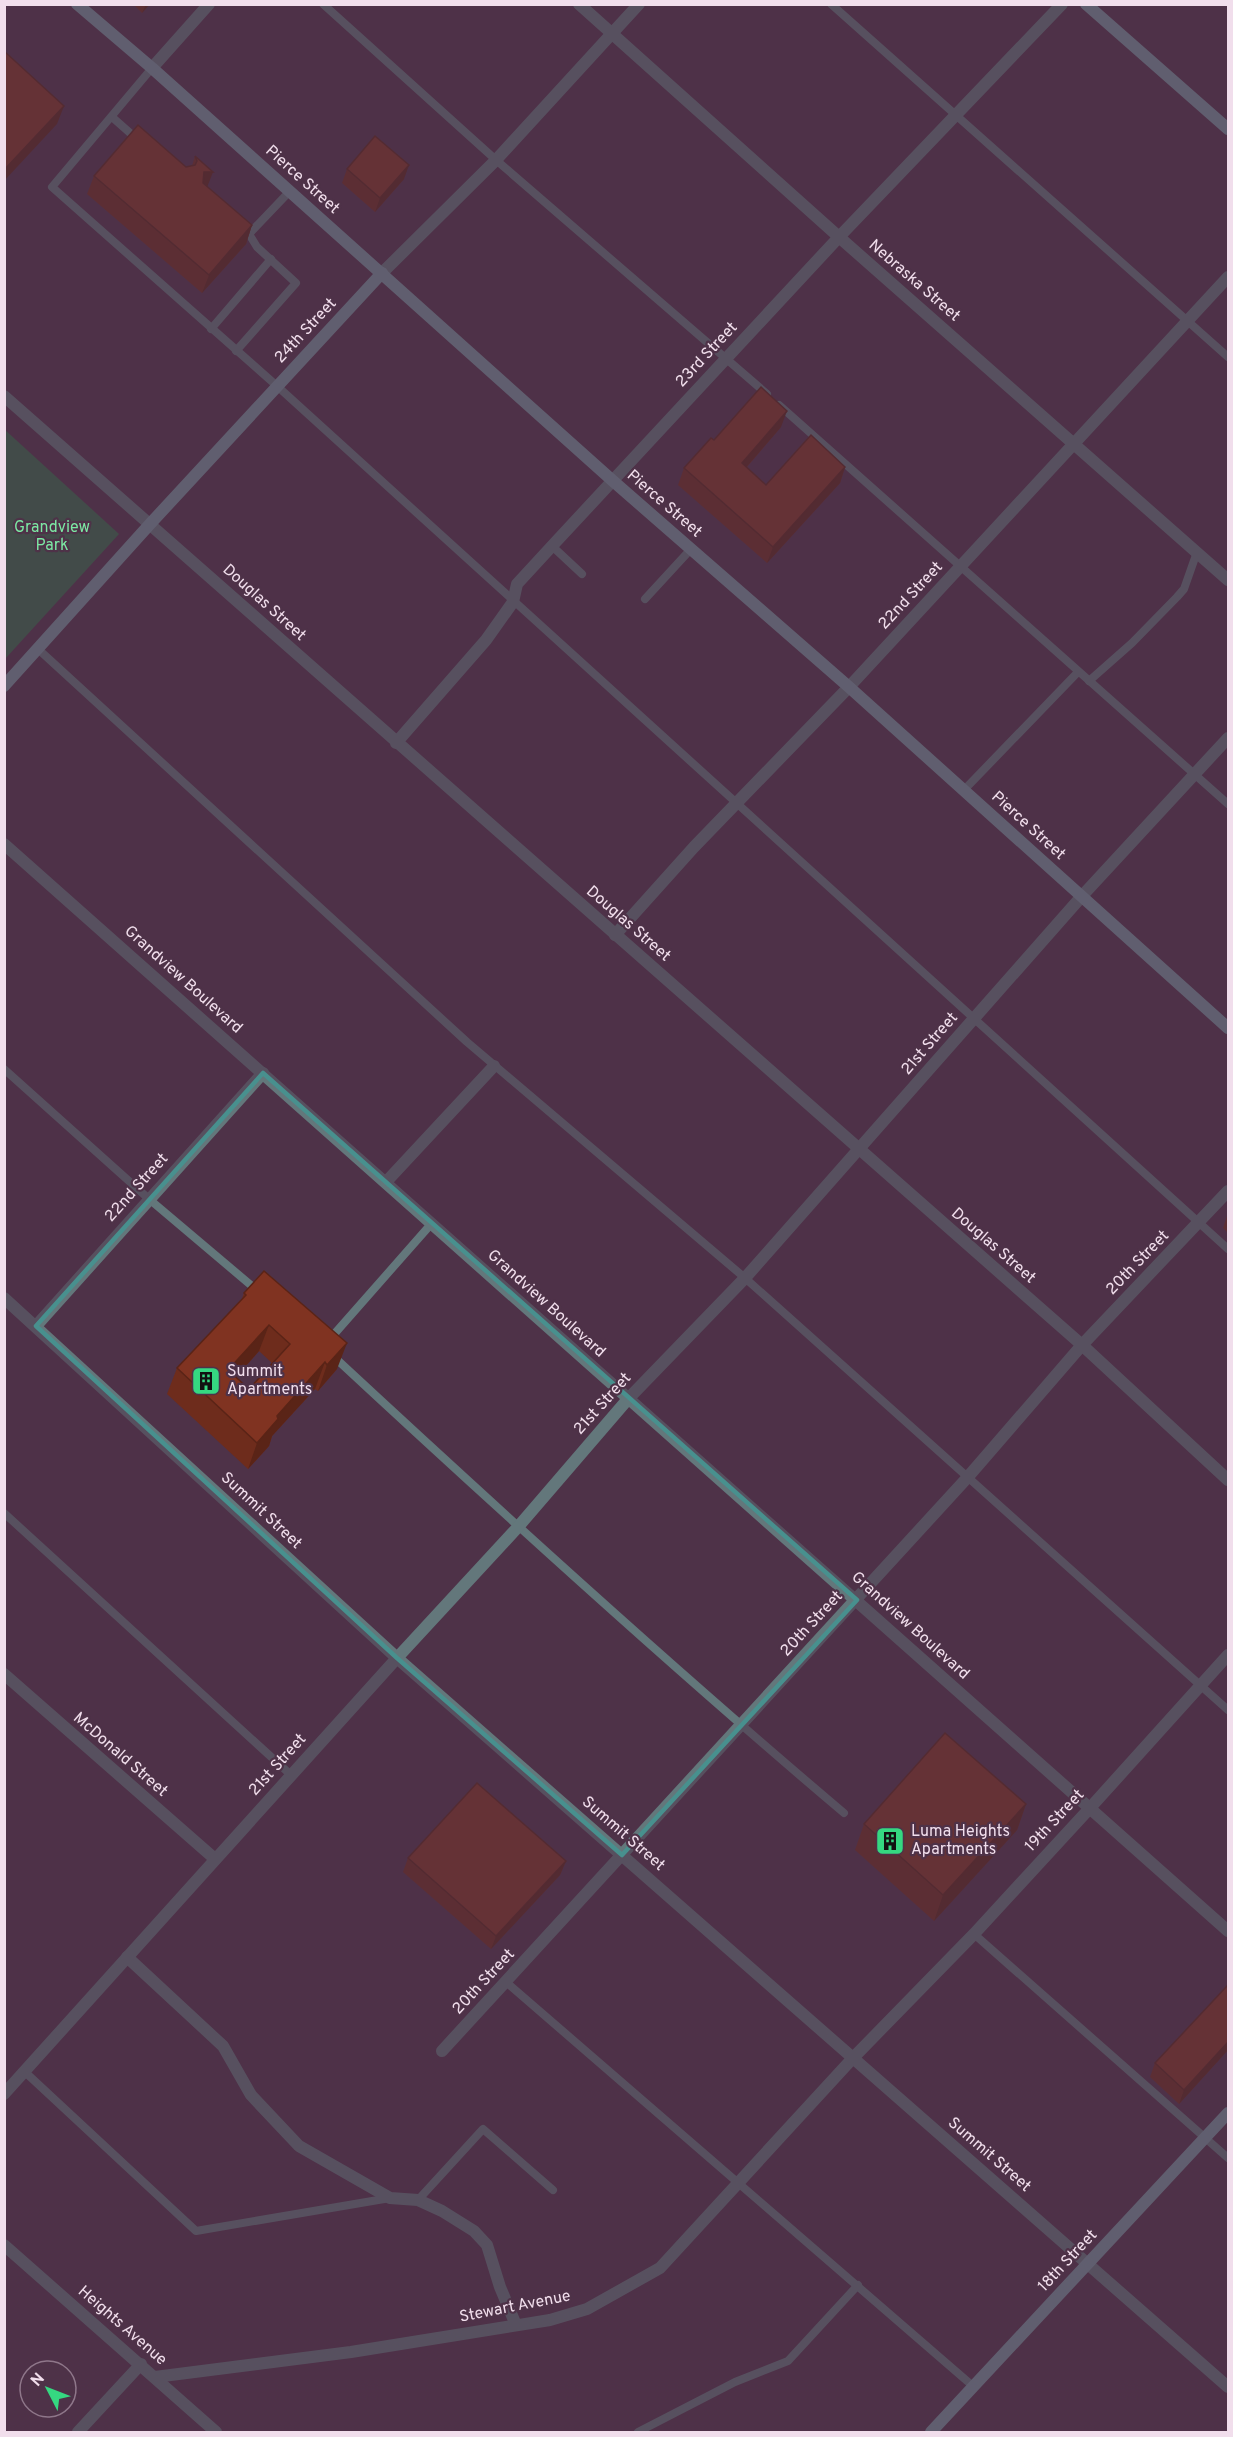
<svg xmlns="http://www.w3.org/2000/svg" width="1233" height="2437" font-family="Overpass,sans-serif">
<style>
.green{fill:#346c49}
.lines{fill:none;stroke-linecap:round;stroke-linejoin:round}
.lane{stroke:#63777b;stroke-width:8}
.street{stroke:#63777b;stroke-width:12}
.secondary{stroke:#77969e;stroke-width:12}
.wall{fill:#6e2c1c;fill-rule:evenodd}
.shaded-wall{fill:#5a2417}
.building{fill:#803321;stroke:#5a2417;stroke-width:1.5;fill-rule:evenodd}
.marked{fill:none;stroke:#48908e;stroke-width:4.5;stroke-linejoin:round}
.labels{text-anchor:middle;dominant-baseline:central;stroke-width:4.5;stroke-linejoin:round;paint-order:stroke}
.street-label{font-size:16px;fill:#f1deec;stroke:#4e3248}
.park-label{font-size:16px;fill:#7ce9a4;stroke:#4e3248}
.poi-label{font-size:16px;fill:#f1deec;stroke:#4e3248;text-anchor:start}
</style>
<rect width="100%" height="100%" fill="#4e3248"/>
<path class="green" d="M4,429L119,534L5,659H4Z"/>
<g class="lines">
<g class="lane">
<path d="M323,4L496,160L767,394"/>
<path d="M831,4L1228,357"/>
<path d="M152,68L52,187L277,386L1228,1249"/>
<path d="M112,117L138,140"/>
<path d="M211,329L271,259"/>
<path d="M236,351L296,283L257,247L249,234L290,191"/>
<path d="M779,405L1228,804"/>
<path d="M552,546L582,574"/>
<path d="M645,599L691,549"/>
<path d="M38,649L467,1042L745,1278L1228,1710"/>
<path d="M1089,681L1132,643L1177,597L1184,589L1197,552"/>
<path d="M964,790L1078,672"/>
<path d="M4,1069L149,1199L259,1292"/>
<path d="M329,1340L432,1223"/>
<path d="M332,1355C500,1511 669,1665 844,1813"/>
<path d="M4,1513L291,1775"/>
<path d="M974,1934L1228,2158"/>
<path d="M506,1982L974,2387"/>
<path d="M25,2072L196,2231L390,2198"/>
<path d="M418,2200L483,2129L553,2190"/>
<path d="M638,2432L735,2382L788,2361L858,2285"/>
</g>
<g class="street">
<path d="M579,4L839,237L1228,580"/>
<path d="M152,68L209,4"/>
<path d="M382,273L496,160L639,4"/>
<path d="M4,396L1082,1345L1228,1480"/>
<path d="M396,743L486,640L513,602L517,584L552,546L839,237L1062,4"/>
<path d="M4,844L1228,1931"/>
<path d="M615,935L694,847L849,687L1228,277"/>
<path d="M386,1182L494,1066"/>
<path d="M4,1298L397,1658L1228,2387"/>
<path d="M36,1326L263,1073"/>
<path d="M4,1674L215,1859"/>
<path d="M127,1957L223,2046L251,2095L299,2146L390,2198L418,2200L442,2211L474,2231L487,2245L500,2287L516,2325"/>
<path d="M442,2051L967,1478L1082,1345L1228,1191"/>
<path d="M4,2094L397,1658L518,1527L628,1399L745,1278L1082,896L1228,738"/>
<path d="M4,2245L216,2432"/>
<path d="M155,2377L351,2352L550,2320L587,2309L660,2268L852,2059L974,1934L1090,1808L1228,1655"/>
<path d="M78,2432L141,2364"/>
</g>
<g class="secondary">
<path d="M77,4L152,68L613,481L849,687L1228,1028"/>
<path d="M1086,4L1228,129"/>
<path d="M4,686L150,524L382,273"/>
<path d="M931,2432L1228,2113"/>
</g>
</g>
<g class="wall">
<path d="M133,4H150L142,13Z"/>
<path d="M195,156L207,187L252,225L246,244L202,293L87,194L94,176L192,166Z"/>
<path d="M347,169L404,179L375,212L342,183Z"/>
<path d="M781,427L747,467L766,485L845,467L840,483L767,563L678,485L684,468L714,440Z"/>
<path d="M1228,1213V1233L1223,1228Z"/>
<path d="M244,1293L337,1369L318,1391L315,1389L272,1436L269,1446L248,1469L167,1394L177,1368L242,1299ZM259,1351L272,1363L249,1389L236,1377Z"/>
<path d="M1026,1804L1017,1830L934,1921L855,1850L864,1824Z"/>
<path d="M408,1858L566,1861L560,1875L491,1949L403,1872Z"/>
<path d="M1228,1985V2050L1179,2104L1150,2077L1155,2063Z"/>
</g>
<g class="shaded-wall">
<path d="M146,4H150L142,13Z"/>
<path d="M64,106L57,124L4,181V170Z"/>
<path d="M409,165L404,179L375,212L380,198Z"/>
<path d="M204,172H213L206,190L198,191Z"/>
<path d="M252,225L246,244L202,293L209,275Z"/>
<path d="M787,411L781,427L736,479L742,463Z"/>
<path d="M845,467L840,483L767,563L773,547Z"/>
<path d="M269,1325L259,1351L219,1396L228,1370Z"/>
<path d="M347,1343L337,1369L318,1391L327,1365Z"/>
<path d="M325,1362L315,1389L272,1436L269,1446L248,1469L257,1443L277,1416Z"/>
<path d="M1026,1804L1017,1830L934,1921L943,1895Z"/>
<path d="M566,1861L560,1875L491,1949L496,1936Z"/>
<path d="M1228,2042V2050L1179,2104L1184,2090Z"/>
</g>
<g class="building">
<path d="M4,51L64,106L4,170Z"/>
<path d="M138,125L186,167L195,165L197,161L195,156L213,172H204L203,183L252,225L209,275L94,176Z"/>
<path d="M375,136L409,165L380,198L347,169Z"/>
<path d="M761,387L787,411L742,463L766,485L811,435L845,467L773,547L684,468L711,438L714,440Z"/>
<path d="M264,1271L347,1343L327,1365L325,1362L277,1416L278,1419L257,1443L177,1368L246,1295L244,1293ZM269,1325L290,1344L249,1389L228,1370Z"/>
<path d="M945,1733L1026,1804L943,1895L864,1824Z"/>
<path d="M477,1783L566,1861L496,1936L408,1858Z"/>
<path d="M1228,1985V2042L1184,2090L1155,2063Z"/>
</g>
<path d="M0 0H1233V2437H0ZM263,1073L857,1600L622,1855L397,1658L36,1326Z" fill="#4e3248" fill-opacity=".55" fill-rule="evenodd"/>
<path class="marked" d="M263,1073L857,1600L622,1855L397,1658L36,1326Z"/>
<defs>
<g id="building-square" transform="scale(1.5)"><rect x="-9" y="-9" width="18" height="18" rx="4" fill="#35d881" stroke="#4e3248"/><path d="M-4-6H4V6H1V3H-1V6H-4ZM-2.5-4.3h1.7v1.8h-1.7ZM.8-4.3h1.7v1.8H.8ZM-2.5-1h1.7V.8h-1.7ZM.8-1h1.7V.8H.8Z" fill="#111"/></g>
</defs>
<g fill-rule="evenodd">
<use href="#building-square" x="206" y="1381"/>
<use href="#building-square" x="890" y="1841"/>
</g>
<g class="labels">
<g class="street-label">
<text transform="translate(302 180) rotate(42)">Pierce Street</text>
<text transform="translate(914 281) rotate(41)">Nebraska Street</text>
<text transform="translate(306 331) rotate(-47)">24th Street</text>
<text transform="translate(707 355) rotate(-47)">23rd Street</text>
<text transform="translate(664 504) rotate(41)">Pierce Street</text>
<text transform="translate(911 596) rotate(-47)">22nd Street</text>
<text transform="translate(264 603) rotate(42)">Douglas Street</text>
<text transform="translate(1028 826) rotate(42)">Pierce Street</text>
<text transform="translate(628 924) rotate(41)">Douglas Street</text>
<text transform="translate(183 980) rotate(42)">Grandview Boulevard</text>
<text transform="translate(930 1044) rotate(-49)">21st Street</text>
<text transform="translate(137 1188) rotate(-48)">22nd Street</text>
<text transform="translate(993 1246) rotate(41)">Douglas Street</text>
<text transform="translate(1138 1263) rotate(-46)">20th Street</text>
<text transform="translate(546 1304) rotate(42)">Grandview Boulevard</text>
<text transform="translate(603 1404) rotate(-48)">21st Street</text>
<text transform="translate(261 1511) rotate(43)">Summit Street</text>
<text transform="translate(812 1624) rotate(-47)">20th Street</text>
<text transform="translate(910 1626) rotate(42)">Grandview Boulevard</text>
<text transform="translate(120 1755) rotate(41)">McDonald Street</text>
<text transform="translate(278 1765) rotate(-48)">21st Street</text>
<text transform="translate(1055 1821) rotate(-47)">19th Street</text>
<text transform="translate(623 1834) rotate(41)">Summit Street</text>
<text transform="translate(484 1982) rotate(-47)">20th Street</text>
<text transform="translate(989 2155) rotate(41)">Summit Street</text>
<text transform="translate(1068 2261) rotate(-47)">18th Street</text>
<text transform="translate(515 2307) rotate(-11)">Stewart Avenue</text>
<text transform="translate(122 2326) rotate(41)">Heights Avenue</text>
</g>
<g class="park-label">
<text x="52" y="528">Grandview<tspan x="52" dy="18">Park</tspan></text>
</g>
<g class="poi-label">
<text x="227" y="1372">Summit<tspan x="227" dy="18">Apartments</tspan></text>
<text x="911" y="1832">Luma Heights<tspan x="911" dy="18">Apartments</tspan></text>
</g>
</g>
<rect width="1233" height="2437" fill="none" stroke="#f1deec" stroke-width="12"/>
<g transform="translate(48 2389) rotate(312)"><circle r="28" fill="#4e3248" stroke="#8f778a" stroke-width="1.5"/>
<path d="M0-4.5L10 22L0 15L-10 22Z" fill="#35d881"/>
<text y="-9" font-size="16" font-weight="bold" text-anchor="middle" fill="#f1deec">N</text>
</g>
</svg>
